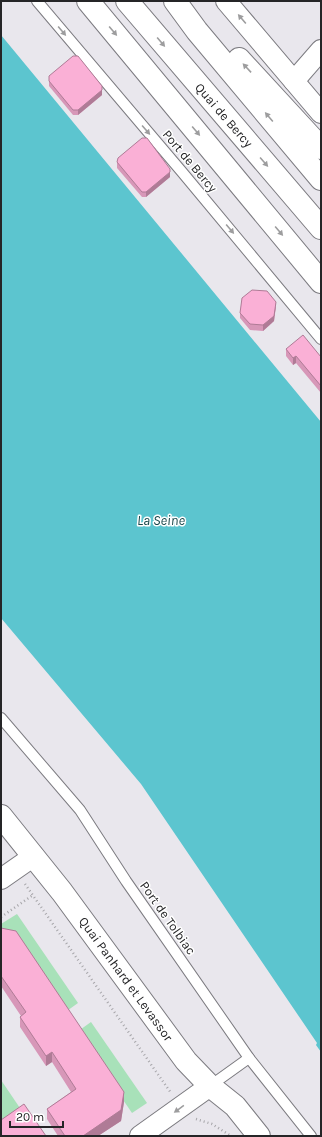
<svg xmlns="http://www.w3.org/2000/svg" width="322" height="1137" font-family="Karla,sans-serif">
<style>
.green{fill:#a8e1b9}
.water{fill:#5cc5cf}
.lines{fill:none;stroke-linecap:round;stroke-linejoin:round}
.lane-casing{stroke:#7c7b80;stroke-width:12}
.street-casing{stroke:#7c7b80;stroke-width:22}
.primary-casing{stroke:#7c7b80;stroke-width:24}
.path{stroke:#a7a6aa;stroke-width:2.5;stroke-dasharray:1 3;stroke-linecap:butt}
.lane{stroke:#fff;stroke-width:10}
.street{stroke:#fff;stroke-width:20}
.primary{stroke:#fff;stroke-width:22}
.wall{fill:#d797b8}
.shaded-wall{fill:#af7b96}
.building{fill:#fab0d6;stroke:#af7b96}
.oneway{fill:#9d9d9e}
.labels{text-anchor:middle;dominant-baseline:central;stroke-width:3;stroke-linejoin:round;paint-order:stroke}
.street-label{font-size:13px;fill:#252527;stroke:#fff}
.water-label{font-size:14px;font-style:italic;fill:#17474b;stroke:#fff}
</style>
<rect width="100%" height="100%" fill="#e9e7ed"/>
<g class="green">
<path d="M17,914L78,1003L64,1013L1,938V924Z"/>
<path d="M91,1022L147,1103L132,1113L77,1032Z"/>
<path d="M1,1080L24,1114L1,1130Z"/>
</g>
<path class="water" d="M1,35L321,422V1052L316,1045L317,1043L141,784L1,618Z"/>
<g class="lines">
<g class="lane-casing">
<g id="lane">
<path d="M37,1L182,172L321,339"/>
<path d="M1,718L80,810L126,881L249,1058L311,1136"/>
<path d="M210,1086L249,1058"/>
</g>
</g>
<g class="street-casing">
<g id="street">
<path d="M226,1L321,113"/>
<path d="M294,81L321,50"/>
<path d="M1,879L34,856"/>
<path d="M140,1136L210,1086"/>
</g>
</g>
<g class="primary-casing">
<g id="primary">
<path d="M88,1L321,282"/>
<path d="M127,1L321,228"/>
<path d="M175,1L197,31L321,179"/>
<path d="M239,59L321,148"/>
<path d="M1,816L62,892L186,1061L210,1086L235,1106L259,1136"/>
</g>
</g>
<g class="path">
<path d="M25,884L171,1093"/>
<path d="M1,917L33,895"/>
<path d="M196,1119L212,1124L231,1136"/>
</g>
<use href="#lane" class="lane"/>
<use href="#street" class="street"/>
<use href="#primary" class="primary"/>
</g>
<g class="wall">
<path d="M49,81L102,95L78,115H73L49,86Z"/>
<path d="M117,162L170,177L146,197H142L117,168Z"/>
<path d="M276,307L274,321L263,331L250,330L240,318V313Z"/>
<path d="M286,349L321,357V393L296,363L293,365L286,356Z"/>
<path d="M1,928L124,1102L121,1121L98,1136H58L47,1119V1109L71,1092L52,1062L46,1066L20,1027V1017L21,1016L1,986Z"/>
</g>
<g class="shaded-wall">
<path d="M102,86V95L78,115V110Z"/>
<path d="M170,172V177L146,197V192Z"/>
<path d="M276,302L274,321L263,331V325Z"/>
<path d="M296,356V363L293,365V358Z"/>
<path d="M52,1052V1062L46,1066V1056Z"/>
<path d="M124,1092V1102L121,1121L98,1136H83Z"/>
</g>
<g class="building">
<path d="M73,56H78L102,86V90L78,110H73L49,81V76Z"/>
<path d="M142,138H147L170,169V172L146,192H142L117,162L118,158Z"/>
<path d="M252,290L267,291L276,302L274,316L263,325L250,324L240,313L242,298Z"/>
<path d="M303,335L321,357V386L296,356L293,358L286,349Z"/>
<path d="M1,928L16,931L124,1092L121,1110L83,1136H65L47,1109L76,1089L52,1052L46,1056L20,1017L26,1012L1,976Z"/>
<path d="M24,1104L46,1136H1V1120Z"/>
</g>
<defs><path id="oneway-solid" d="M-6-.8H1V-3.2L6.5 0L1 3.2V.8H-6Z"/></defs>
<g class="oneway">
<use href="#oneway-solid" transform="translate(242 19) rotate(-130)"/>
<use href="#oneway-solid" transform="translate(62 31) rotate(50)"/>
<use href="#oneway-solid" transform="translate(113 31) rotate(50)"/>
<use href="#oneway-solid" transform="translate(161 42) rotate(50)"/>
<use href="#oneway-solid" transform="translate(247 68) rotate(-133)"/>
<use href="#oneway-solid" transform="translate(269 117) rotate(-130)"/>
<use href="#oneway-solid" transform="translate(146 130) rotate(49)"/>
<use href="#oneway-solid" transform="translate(196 131) rotate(50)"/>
<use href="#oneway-solid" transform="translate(264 162) rotate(49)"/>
<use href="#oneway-solid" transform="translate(230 229) rotate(50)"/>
<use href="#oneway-solid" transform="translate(279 231) rotate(50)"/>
<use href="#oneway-solid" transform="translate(179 1109) rotate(144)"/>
</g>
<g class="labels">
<g class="street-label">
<text transform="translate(224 115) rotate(49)">Quai de Bercy</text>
<text transform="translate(190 161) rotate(50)">Port de Bercy</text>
<text transform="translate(168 918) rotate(55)">Port de Tolbiac</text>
<text transform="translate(126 979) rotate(54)">Quai Panhard et Levassor</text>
</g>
<g class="water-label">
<text x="161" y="520">La Seine</text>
</g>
</g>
<rect width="322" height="1137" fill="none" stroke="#252527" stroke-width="4"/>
<path d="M10 1121v6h53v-6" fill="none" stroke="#252527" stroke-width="2"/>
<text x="16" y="1121" font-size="12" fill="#252527" stroke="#ffffff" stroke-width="3" paint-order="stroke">20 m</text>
</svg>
